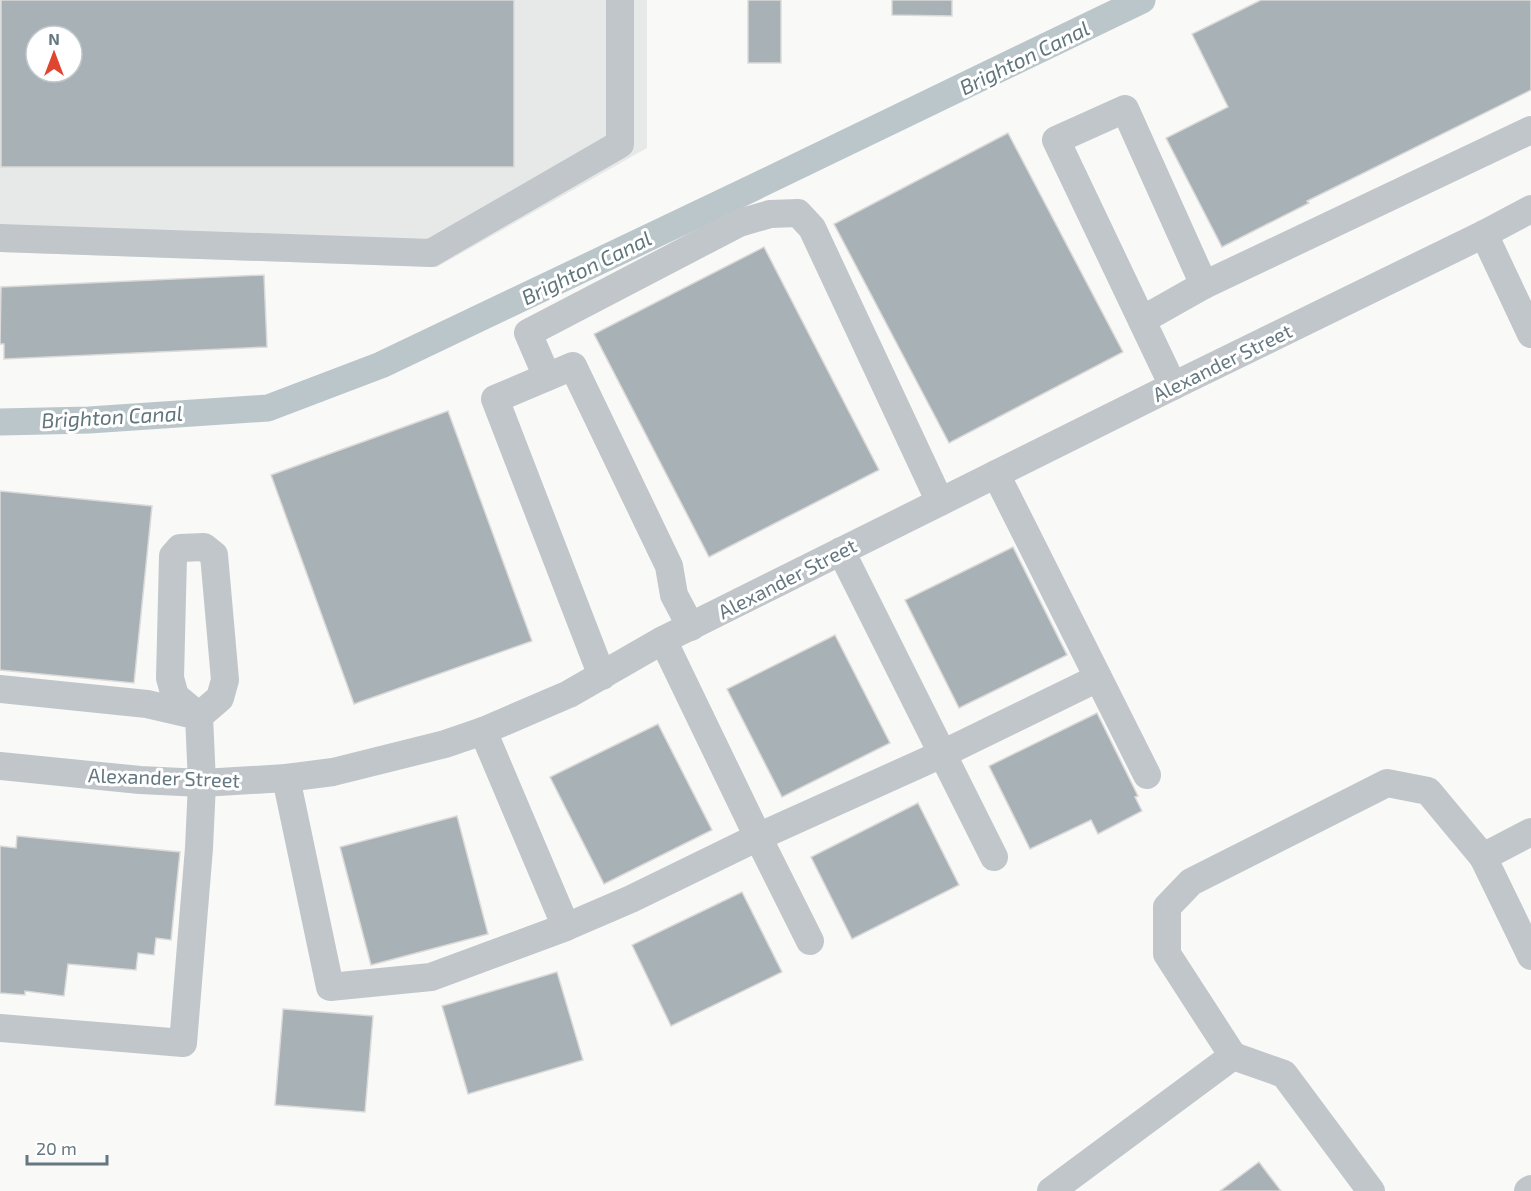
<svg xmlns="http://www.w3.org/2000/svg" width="1531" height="1191" font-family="'Exo 2',sans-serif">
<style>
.built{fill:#e7e9e8;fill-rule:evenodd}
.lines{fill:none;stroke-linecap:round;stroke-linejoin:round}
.canal{stroke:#bac6ca;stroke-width:27}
.building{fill:#a7b1b6;stroke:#dbdad9;stroke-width:1.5;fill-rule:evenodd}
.minor{stroke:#c0c6c9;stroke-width:28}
.labels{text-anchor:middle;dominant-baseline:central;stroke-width:6;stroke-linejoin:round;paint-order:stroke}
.street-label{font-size:20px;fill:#657881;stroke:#fff}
.water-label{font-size:21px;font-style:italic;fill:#60767b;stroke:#fff}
</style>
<rect width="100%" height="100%" fill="#f9f9f7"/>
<path class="built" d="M0,0H647V148L437,267L0,252ZM36,36H72V72H36Z"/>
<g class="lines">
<path class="canal" d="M0,422L89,420L268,408L381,365L740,194L1142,0"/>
</g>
<g class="building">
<path d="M1,0H514V167H1ZM36,36H72V72H36Z"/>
<rect x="748" y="0" width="33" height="63"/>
<path d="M892,0H952V16L892,15Z"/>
<path d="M1261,0H1531V90L1307,201L1309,203L1222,247L1166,138L1228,107L1192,34Z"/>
<path d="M1008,133L1123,352L949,443L834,224Z"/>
<path d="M764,247L879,470L709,557L594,334Z"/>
<path d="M264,275L267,347L4,359V344H0L1,287Z"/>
<path d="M448,411L532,641L354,704L271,475Z"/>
<path d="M0,491L152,506L134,683L0,670Z"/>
<path d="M1013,547L1067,655L959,708L905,600Z"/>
<path d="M835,635L890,743L782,797L727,689Z"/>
<path d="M1097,713L1138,796L1135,797L1142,811L1098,834L1091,820L1030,849L989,766Z"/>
<path d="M658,724L712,830L604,884L550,777Z"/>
<path d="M918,803L959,885L852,939L811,857Z"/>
<path d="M457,816L488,934L371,965L340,847Z"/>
<path d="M17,836L180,852L171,940L156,938L154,955L138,953L136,970L68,964L64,996L25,991V995L0,993V846L16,848Z"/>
<path d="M742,892L782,972L671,1026L632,945Z"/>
<path d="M557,972L583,1060L468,1094L442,1006Z"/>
<path d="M283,1009L373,1016L365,1112L275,1105Z"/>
<path d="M1259,1162L1281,1191H1220Z"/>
</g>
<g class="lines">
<g class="minor">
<path d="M1484,234L1531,334"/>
<path d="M0,238L431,253L620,144V0"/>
<path d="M1204,285L1531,130"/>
<path d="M1142,320L1204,285L1125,109L1056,140L1173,386"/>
<path d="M547,377L528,333L739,223L770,214L798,213L812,228L940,502"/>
<path d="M996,474L1147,775"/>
<path d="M841,551L994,857"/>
<path d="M663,640L758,837L810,941"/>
<path d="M602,676L495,399L573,366L669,566L674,595L691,627"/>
<path d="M0,689L147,704L199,716L220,698L225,680L214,555L204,547L180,548L173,556L170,678L175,696L199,716L202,783L199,848L183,1043L0,1028"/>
<path d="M0,766L140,780L202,783L286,778L333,772L445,744L483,731L569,694L663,640L1173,386L1484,234L1531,209"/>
<path d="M286,778L330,987L431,977L566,927L483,731"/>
<path d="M1483,857L1531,956"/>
<path d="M566,927L631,899L758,837L942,754L1098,678"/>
<path d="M1233,1056L1167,954V907L1191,882L1387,783L1428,791L1483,857L1531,832"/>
<path d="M1051,1191L1233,1056L1284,1074L1371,1191"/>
<path d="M1528,1191L1531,1189"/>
</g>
</g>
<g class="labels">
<g class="street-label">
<text transform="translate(1222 362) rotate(-26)">Alexander Street</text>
<text transform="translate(787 578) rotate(-27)">Alexander Street</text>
<text transform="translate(164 777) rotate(2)">Alexander Street</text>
</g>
<g class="water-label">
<text transform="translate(1024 57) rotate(-26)">Brighton Canal</text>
<text transform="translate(586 267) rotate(-26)">Brighton Canal</text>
<text transform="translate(112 416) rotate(-3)">Brighton Canal</text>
</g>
</g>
<g transform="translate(54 54)"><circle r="28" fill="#ffffff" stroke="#c1c9cd" stroke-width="1.5"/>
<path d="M0-4.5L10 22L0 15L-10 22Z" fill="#de4632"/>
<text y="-9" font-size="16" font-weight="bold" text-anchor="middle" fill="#657881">N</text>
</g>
<path d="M27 1155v9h80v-9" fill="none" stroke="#657881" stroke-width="3"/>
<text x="36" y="1155" font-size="18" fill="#657881" stroke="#ffffff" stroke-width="4.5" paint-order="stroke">20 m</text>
</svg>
